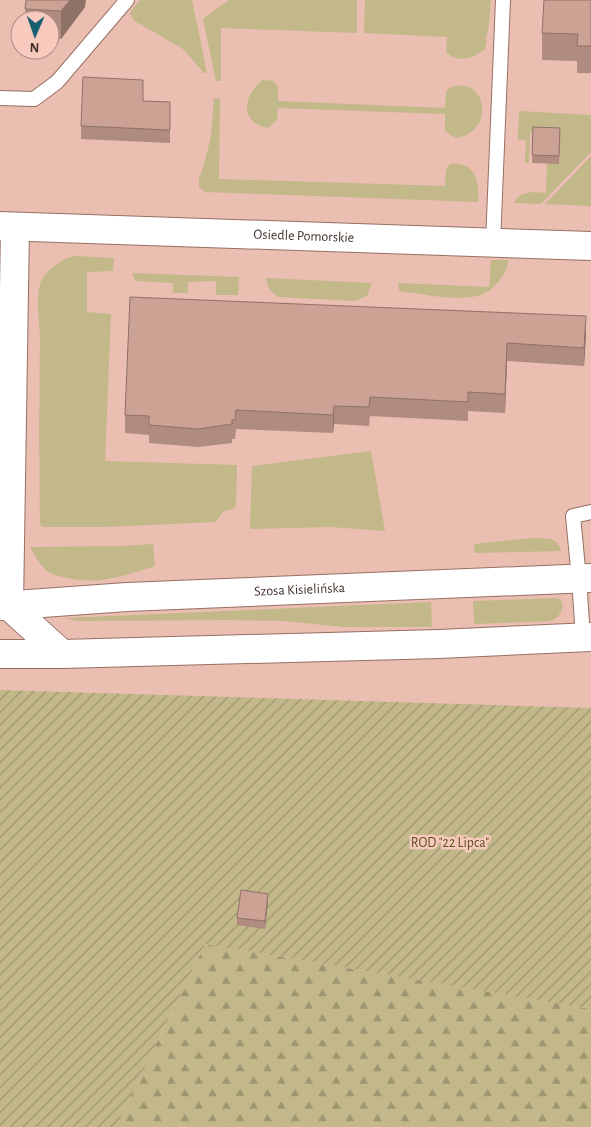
<svg xmlns="http://www.w3.org/2000/svg" width="591" height="1127" font-family="'Alegreya Sans',sans-serif">
<style>
.green{fill:#c2b88a}
.forest{fill:url(#forest-firs)}
.garden{fill:url(#garden-furrows)}
.lines{fill:none;stroke-linecap:round;stroke-linejoin:round}
.service-casing{stroke:#987064;stroke-width:16}
.minor-casing{stroke:#987064;stroke-width:30}
.tertiary-casing{stroke:#987064;stroke-width:30}
.service{stroke:#fff;stroke-width:14}
.minor{stroke:#fff;stroke-width:28}
.tertiary{stroke:#fff;stroke-width:28}
.wall{fill:#af8b80}
.shaded-wall{fill:#8f7168}
.building{fill:#cca295;stroke:#8f7168}
.labels{text-anchor:middle;dominant-baseline:central;stroke-width:5;stroke-linejoin:round;paint-order:stroke}
.street-label{font-size:14px;fill:#43312c;stroke:#f7cabd}
.park-label{font-size:14px;fill:#5f5321;stroke:#f7cabd}
</style>
<defs>
<pattern id="forest-firs" width="22" height="20" patternUnits="userSpaceOnUse" patternTransform="scale(1.25)"><rect width="22" height="20" fill="#c2b88a"/><path d="M5 1l3.5 6h-7zM16 11l3.5 6h-7z" fill="#9f9671"/></pattern>
<pattern id="garden-furrows" width="10" height="10" patternUnits="userSpaceOnUse" patternTransform="scale(1.25)"><rect width="10" height="10" fill="#c2b88a"/><path d="M-1 1l2-2M0 10L10 0M9 11l2-2" fill="none" stroke="#9f9671"/></pattern>
</defs>
<rect width="100%" height="100%" fill="#eabeb1"/>
<g class="green">
<path d="M140,0H192L207,73H204L183,49L133,20L130,12Z"/>
<path d="M229,0H357V33L221,28V81H216L203,19Z"/>
<path d="M365,0H491L488,32L485,39L487,40L485,49C474,58 458,64 446,52L447,37L364,33Z"/>
<path d="M263,80L273,81L278,86V101L445,108C446,103 445,97 446,92C447,89 452,87 455,86C489,80 494,134 455,138L445,131V114L278,108L277,120L268,128C239,123 243,94 263,80Z"/>
<path d="M214,98L220,99L219,179L445,186L446,170L450,164C475,161 480,182 478,202L205,192L199,187V179L205,161L211,136Z"/>
<path d="M519,111L591,115V152L541,204L514,203C520,190 534,192 546,193L547,163L559,164L560,134L530,133L529,163L525,162L526,140H518Z"/>
<path d="M591,156V206L545,204Z"/>
<path d="M73,256L114,258L113,271L87,272V312L111,314L105,461L237,465L236,503L235,508L223,512L216,522L105,527H42L40,523C39,462 39,400 40,339C40,322 34,292 43,278C49,268 63,259 73,256Z"/>
<path d="M491,260H508C508,269 504,274 499,281C493,288 486,294 477,296C452,301 424,294 399,291L398,283L489,287Z"/>
<path d="M132,273L239,277L238,295H216V281L188,282V293H173V283L135,281Z"/>
<path d="M266,278L372,283L367,296L355,301L278,297C271,292 267,287 266,278Z"/>
<path d="M371,451L385,531L331,527L250,529L252,466Z"/>
<path d="M533,538C546,539 558,536 561,551L475,553L474,544Z"/>
<path d="M153,544L155,566C124,576 96,586 63,577C57,576 50,574 45,569C38,563 35,555 30,547L121,546Z"/>
<path d="M558,598L561,601L563,607L558,617L551,621L476,624L474,623L473,601Z"/>
<path d="M431,602L432,627H343L284,621L227,620L76,621L65,618Z"/>
</g>
<path class="forest" d="M205,944L591,1009V1127H116Z"/>
<path class="garden" d="M0,690L591,708V1009L205,944L116,1127H0Z"/>
<g class="lines">
<g class="service-casing">
<g id="service">
<path d="M0,98L34,99L57,82L127,0"/>
<path d="M493,243L503,0"/>
<path d="M583,637L579,579L573,516L591,512"/>
</g>
</g>
<g class="minor-casing">
<g id="minor">
<path id="s1" d="M0,226L591,246"/>
<path d="M9,606L15,227"/>
</g>
</g>
<g class="tertiary-casing">
<g id="tertiary">
<path id="s2" d="M0,606L127,597L591,578"/>
<path d="M9,606L62,654"/>
<path d="M0,654H62L439,644L591,637"/>
</g>
</g>
<use href="#service" class="service"/>
<use href="#minor" class="minor"/>
<use href="#tertiary" class="tertiary"/>
</g>
<g class="wall">
<path d="M26,0L85,7L61,39L50,38V20H25Z"/>
<path d="M591,0V73H577V61L542,60V33Z"/>
<path d="M170,102V143L81,139V126Z"/>
<path d="M533,127L560,128L559,164L532,163Z"/>
<path d="M130,297L586,334L584,366L507,361L505,413L468,411V421L370,416L369,426L334,424L333,433L236,429L235,439H232V443L198,447L149,443V435L125,433V415Z"/>
<path d="M268,901L265,929L237,925V918Z"/>
</g>
<g class="shaded-wall">
<path d="M70,0H86L85,7L61,39V11Z"/>
<path d="M586,316V334L584,366V348Z"/>
<path d="M507,343V361L505,413V394Z"/>
<path d="M334,406V424L333,433V415Z"/>
<path d="M268,894V901L265,929V921Z"/>
</g>
<g class="building">
<path d="M26,0H70L61,11L25,9Z"/>
<path d="M544,0H591V46H577L578,34L542,33Z"/>
<path d="M83,77L143,80V101L170,102V130L81,126Z"/>
<path d="M533,127L560,128L559,156L532,155Z"/>
<path d="M130,297L586,316L584,348L507,343L505,394L468,392V402L370,397L369,407L334,406L333,415L236,410L235,420H232V424L198,429L149,425V416L125,415Z"/>
<path d="M241,890L268,894L265,921L237,918Z"/>
</g>
<g class="labels">
<g class="street-label">
<text stroke="none"><textPath href="#s1" startOffset="304">Osiedle Pomorskie</textPath></text>
<text stroke="none"><textPath href="#s2" startOffset="300">Szosa Kisielińska</textPath></text>
</g>
<g class="park-label">
<text x="450" y="843">ROD "22 Lipca"</text>
</g>
</g>
<g transform="translate(35 35) rotate(182)"><circle r="24" fill="#f7cabd" stroke="#af8d83"/>
<path d="M0-4L9 19L0 12L-9 19Z" fill="#185f70"/>
<text y="-8" font-size="14" font-weight="bold" text-anchor="middle" fill="#43312c">N</text>
</g>
</svg>
